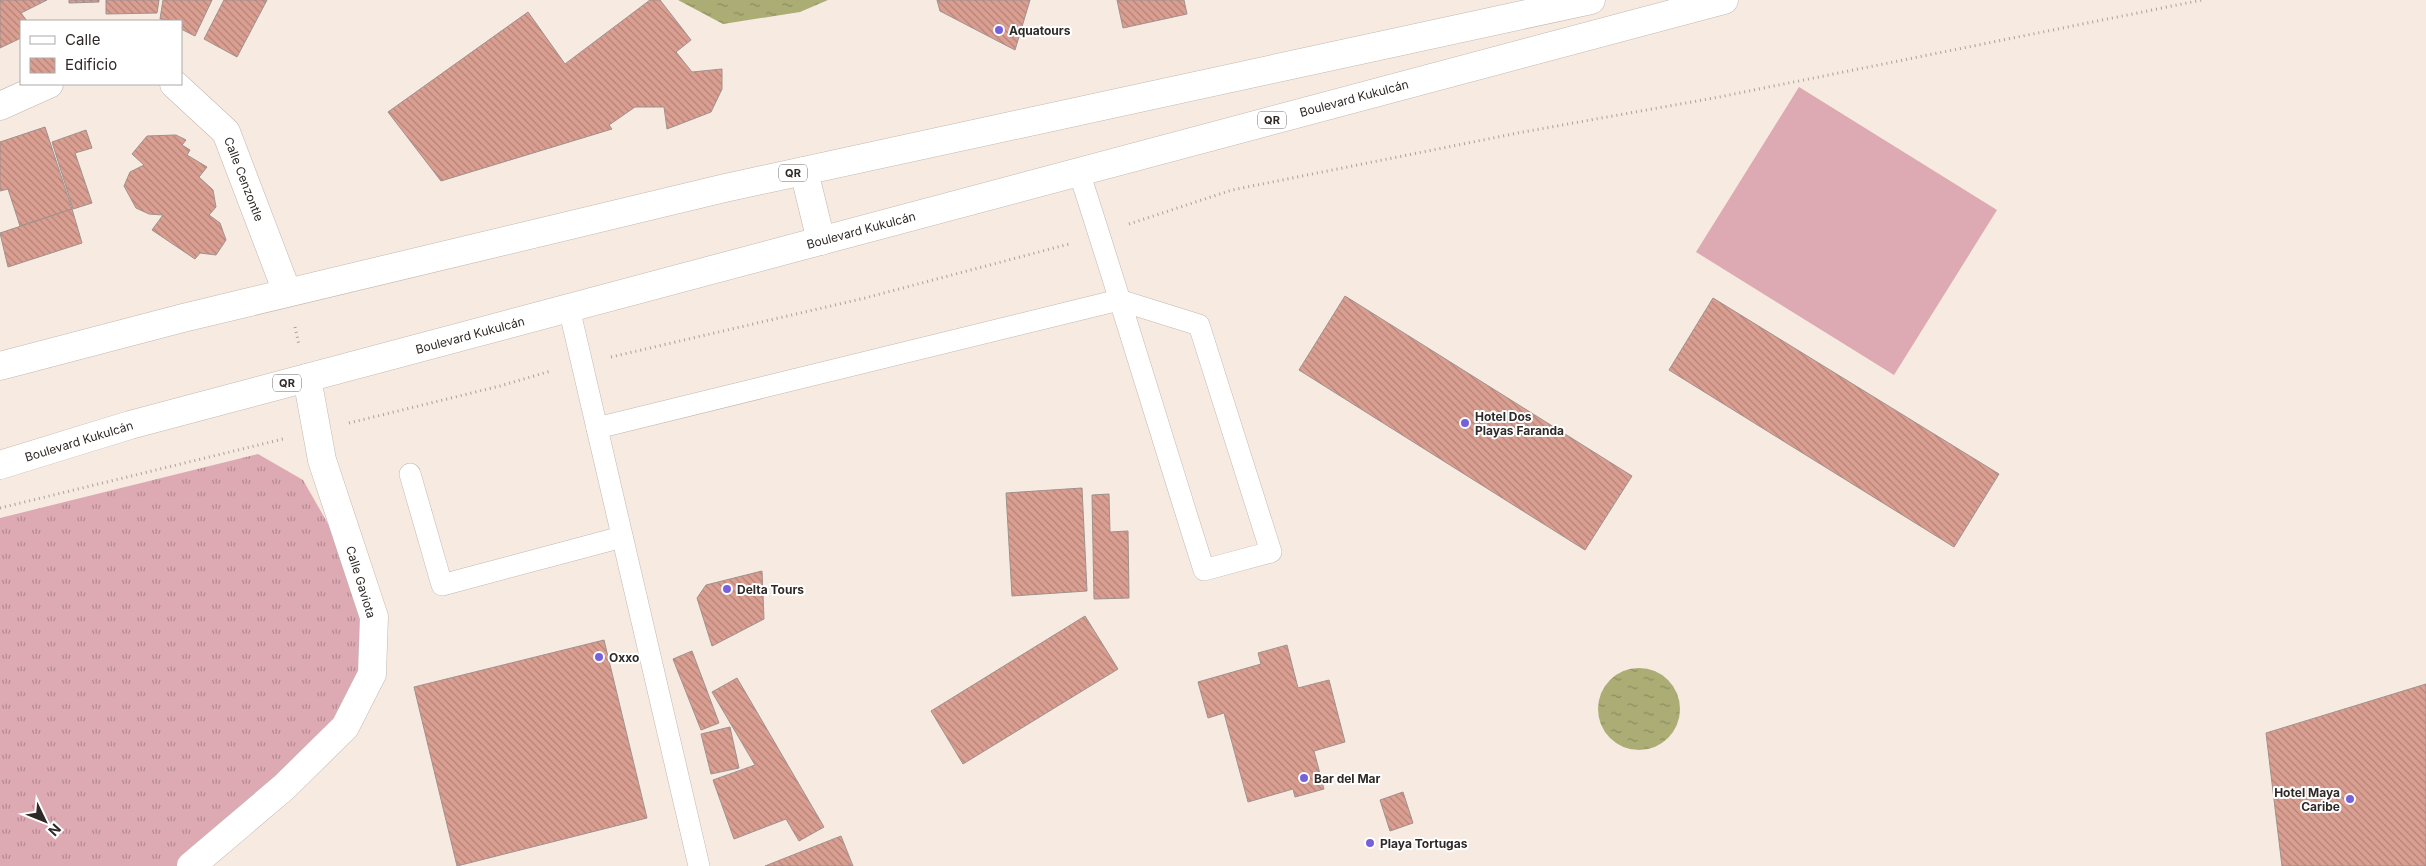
<svg xmlns="http://www.w3.org/2000/svg" width="2426" height="866" font-family="Inter,sans-serif">
<style>
.grass{fill:url(#grass-tufts)}
.pitch{fill:#dda9b3}
.water{fill:url(#water-ripples)}
.building{fill:url(#building-back-hatch);stroke:#a0918e}
.lines{fill:none;stroke-linecap:round;stroke-linejoin:round}
.lane-casing{stroke:#c3b7af;stroke-width:22}
.street-casing{stroke:#c3b7af;stroke-width:29}
.primary-casing{stroke:#c3b7af;stroke-width:29}
.path{stroke:#aaa19a;stroke-width:3;stroke-dasharray:1 4;stroke-linecap:butt}
.lane{stroke:#fff;stroke-width:21}
.street{stroke:#fff;stroke-width:28}
.primary{stroke:#fff;stroke-width:28}
.poi-dot{fill:#7760db;stroke:#fff;stroke-width:2}
.labels{text-anchor:middle;dominant-baseline:central;stroke-width:4;stroke-linejoin:round;paint-order:stroke}
.shield{fill:#fff;stroke:#6d6a68;stroke-width:1}
.shield-label{font-size:11px;font-weight:bold;fill:#2f2a27}
.poi-label{font-size:12px;font-weight:bold;fill:#2f2a27;stroke:#fff;text-anchor:start}
.street-label{font-size:12px;fill:#2f2a27;stroke:#fff}
</style>
<defs>
<pattern id="grass-tufts" width="24" height="20" patternUnits="userSpaceOnUse" patternTransform="scale(1.25)"><rect width="24" height="20" fill="#dda9b3"/><path d="M3 7l-1-3M5 7V3M7 7l1-3M15 17l-1-3M17 17v-4M19 17l1-3" fill="none" stroke="#b48a92"/></pattern>
<pattern id="water-ripples" width="26" height="14" patternUnits="userSpaceOnUse" patternTransform="scale(1.25)"><rect width="26" height="14" fill="#abad75"/><path d="M2 4q2-2 4 0t4 0M15 11q2-2 4 0t4 0" fill="none" stroke="#8c8d60"/></pattern>
<pattern id="building-back-hatch" width="6" height="6" patternUnits="userSpaceOnUse" patternTransform="scale(1.25)"><rect width="6" height="6" fill="#db9f92"/><path d="M-1 5l2 2M0 0l6 6M5-1l2 2" fill="none" stroke="#b28277"/></pattern>
</defs>
<rect width="100%" height="100%" fill="#f6eae1"/>
<path class="grass" d="M258,454L303,480L388,629L339,738L197,866H0V518Z"/>
<path class="pitch" d="M1799,87L1997,210L1894,375L1696,252Z"/>
<g class="water">
<path d="M678,0H828L800,12L723,24Z"/>
<circle cx="1639" cy="709" r="41"/>
</g>
<g class="building">
<path d="M0,0H47L21,13L27,21H21V38L0,48Z"/>
<path d="M69,0H99V2L69,3Z"/>
<path d="M106,0H159L157,13L106,14Z"/>
<path d="M163,0H212L195,36L181,29V21L160,19Z"/>
<path d="M224,0H267L237,57L204,39Z"/>
<path d="M650,0H660L691,40L676,52L692,72L722,69V89L711,112L667,129L664,107H635L609,125L612,129L441,181L388,112L528,12L565,64Z"/>
<path d="M937,0H1030L1015,50L940,11Z"/>
<path d="M1117,0H1184L1187,14L1123,28Z"/>
<path d="M45,127L72,209L20,226L8,189L0,191V142Z"/>
<path d="M86,130L92,148L75,153L92,203L73,209L52,142Z"/>
<path d="M176,135L186,140L182,145L190,150L187,155L207,167L199,177L213,190L216,207L209,215L220,223L226,240L216,255L200,253L195,259L152,230L163,215L149,214L136,208L124,186L130,172L144,165L132,154L147,136Z"/>
<path d="M72,209L82,243L8,267L0,233Z"/>
<path d="M1345,296L1632,476L1585,550L1299,370Z"/>
<path d="M1713,298L1999,474L1954,547L1669,370Z"/>
<path d="M1082,488L1087,591L1012,596L1006,493Z"/>
<path d="M1109,494L1110,532L1128,531L1129,598L1094,599L1092,495Z"/>
<path d="M762,571L764,619L712,646L697,598L706,585Z"/>
<path d="M1085,616L1118,669L963,764L931,711Z"/>
<path d="M604,640L647,818L457,866L414,687Z"/>
<path d="M1287,645L1298,688L1329,680L1345,742L1314,751L1324,789L1295,797L1293,789L1248,802L1224,713L1208,718L1198,682L1261,664L1258,653Z"/>
<path d="M692,651L719,723L701,730L673,659Z"/>
<path d="M737,678L824,827L799,841L786,819L734,839L713,780L755,765L712,692Z"/>
<path d="M2426,684V866H2282L2266,733Z"/>
<path d="M730,727L739,768L711,774L701,734Z"/>
<path d="M1403,792L1413,823L1390,831L1380,800Z"/>
<path d="M841,836L853,866H765Z"/>
</g>
<g class="lines">
<g class="lane-casing">
<g id="lane">
<path d="M569,308L699,866"/>
<path d="M597,428L1119,300L1199,325L1271,552L1204,570C1162,438 1122,304 1079,172"/>
<path d="M410,474L442,585L622,537"/>
</g>
</g>
<g class="street-casing">
<g id="street">
<path d="M174,84L226,132L287,292"/>
<path d="M0,106L49,84"/>
<path d="M191,866L284,787L345,727L372,674L374,617L322,460L307,378"/>
</g>
</g>
<g class="primary-casing">
<g id="primary">
<path d="M804,171L821,241"/>
<path d="M0,366L183,318L725,188L1591,0"/>
<path d="M0,465L130,425L1724,0"/>
</g>
</g>
<g class="path">
<path d="M1129,224L1232,190L1523,132L1714,98L2202,0"/>
<path d="M295,327L299,345"/>
<path d="M611,357L865,298L1069,244"/>
<path d="M349,423L500,386L551,371"/>
<path d="M0,508L283,439"/>
</g>
<use href="#lane" class="lane"/>
<use href="#street" class="street"/>
<use href="#primary" class="primary"/>
</g>
<g class="poi-dot">
<circle cx="999" cy="30" r="5"/>
<circle cx="1465" cy="423" r="5"/>
<circle cx="727" cy="589" r="5"/>
<circle cx="599" cy="657" r="5"/>
<circle cx="1304" cy="778" r="5"/>
<circle cx="2350" cy="799" r="5"/>
<circle cx="1370" cy="843" r="5"/>
</g>
<g class="labels">
<g class="shield">
<rect x="1258" y="111.5" width="28" height="17" rx="4"/>
<rect x="779" y="164.5" width="28" height="17" rx="4"/>
<rect x="273" y="374.5" width="28" height="17" rx="4"/>
</g>
<g class="shield-label">
<text x="1272" y="120">QR</text>
<text x="793" y="173">QR</text>
<text x="287" y="383">QR</text>
</g>
<g class="poi-label">
<text x="1009" y="30">Aquatours</text>
<text x="1475" y="416">Hotel Dos<tspan x="1475" dy="14">Playas Faranda</tspan></text>
<text x="737" y="589">Delta Tours</text>
<text x="609" y="657">Oxxo</text>
<text x="1314" y="778">Bar del Mar</text>
<text x="2340" y="792" text-anchor="end">Hotel Maya<tspan x="2340" dy="14">Caribe</tspan></text>
<text x="1380" y="843">Playa Tortugas</text>
</g>
<g class="street-label">
<text transform="translate(1354 98) rotate(-15)">Boulevard Kukulcán</text>
<text transform="translate(244 179) rotate(69)">Calle Cenzontle</text>
<text transform="translate(861 230) rotate(-15)">Boulevard Kukulcán</text>
<text transform="translate(470 335) rotate(-15)">Boulevard Kukulcán</text>
<text transform="translate(79 441) rotate(-17)">Boulevard Kukulcán</text>
<text transform="translate(361 582) rotate(73)">Calle Gaviota</text>
</g>
</g>
<rect x="20" y="20" width="162" height="65" fill="#ffffff" stroke="#acaaa9"/>
<rect x="30" y="36" width="25" height="8" fill="#ffffff" stroke="#acaaa9"/>
<text x="65" y="45" font-size="15" fill="#2f2a27">Calle</text>
<rect x="30" y="58" width="25" height="15" fill="url(#building-back-hatch)" stroke="#acaaa9"/>
<text x="65" y="70" font-size="15" fill="#2f2a27">Edificio</text>
<g transform="translate(45 821) rotate(133)" stroke="#ffffff" stroke-width="4" paint-order="stroke">
<path d="M0-4L9 19L0 12L-9 19Z" fill="#2f2a27"/>
<text y="-8" font-size="14" font-weight="bold" text-anchor="middle" fill="#2f2a27">N</text>
</g>
</svg>
